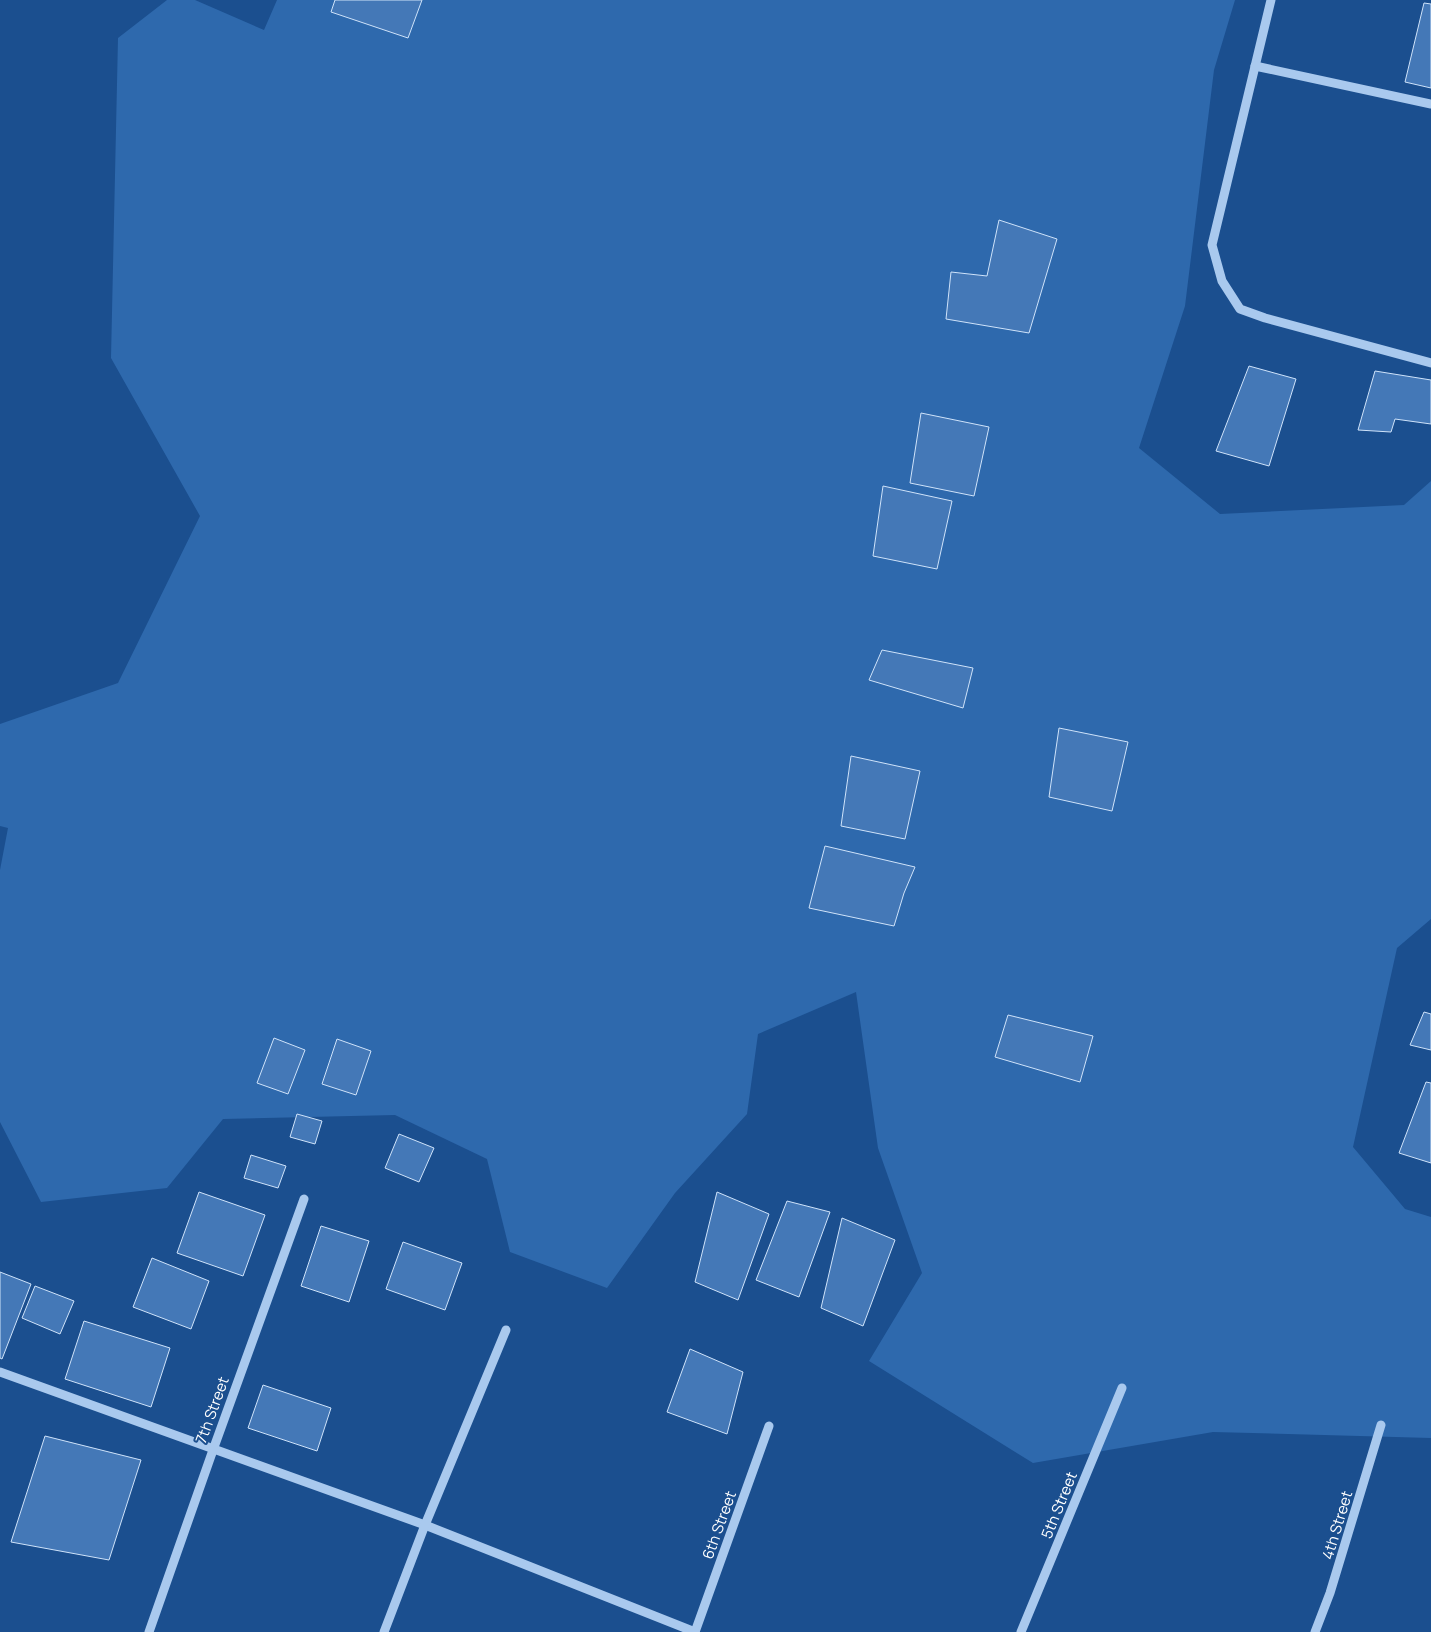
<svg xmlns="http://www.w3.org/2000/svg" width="1431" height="1632" font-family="Manrope,sans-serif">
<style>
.green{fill:#2e69ad}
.building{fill:#4478b7;stroke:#cfe3fa}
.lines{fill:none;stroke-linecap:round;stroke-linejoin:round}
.minor{stroke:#a9c9ee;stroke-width:9}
.labels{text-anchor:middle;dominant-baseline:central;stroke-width:4;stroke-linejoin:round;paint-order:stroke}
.street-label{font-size:15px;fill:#fff;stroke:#1b4f8f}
</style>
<rect width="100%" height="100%" fill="#1b4f8f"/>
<path class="green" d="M167,0H195L264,30L277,0H1235L1214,70L1185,306L1139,448L1220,514L1404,505L1431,481V919L1397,948L1353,1147L1405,1209L1431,1217V1438L1213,1432L1033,1463L869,1361L922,1273L878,1148L856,992L758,1034L747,1114L675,1193L607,1288L510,1252L487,1159L395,1115L223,1119L167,1188L41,1202L0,1122V870L8,828L0,826V724L118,683L200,516L111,358L118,38Z"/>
<g class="building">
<path d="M335,0H422L408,38L331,12Z"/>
<path d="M1424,3L1431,4V88L1405,82Z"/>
<path d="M999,220L1057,239L1029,333L946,319L951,272L987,276Z"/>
<path d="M1249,366L1296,379L1269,466L1216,451Z"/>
<path d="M1375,371L1431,380V424L1395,419L1391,432L1358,430Z"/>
<path d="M921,413L989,427L974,496L910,483Z"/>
<path d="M883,486L952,501L937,569L873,556Z"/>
<path d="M882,650L973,668L963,708L869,680Z"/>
<path d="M1059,728L1128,742L1112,811L1049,797Z"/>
<path d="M851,756L920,771L905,839L841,826Z"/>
<path d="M825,846L915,867L904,893L894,926L809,908Z"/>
<path d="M1424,1012L1431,1014V1050L1410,1045Z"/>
<path d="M1008,1015L1093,1036L1080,1082L995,1057Z"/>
<path d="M274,1038L305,1050L288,1094L257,1083Z"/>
<path d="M337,1039L371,1051L356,1095L322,1084Z"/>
<path d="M1426,1082L1431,1083V1163L1399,1153Z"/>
<path d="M297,1114L322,1121L315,1144L290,1137Z"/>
<path d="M399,1134L434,1148L419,1182L385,1168Z"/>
<path d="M251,1155L286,1166L278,1188L244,1178Z"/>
<path d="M199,1192L265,1215L243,1276L177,1253Z"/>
<path d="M717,1192L769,1214L738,1300L695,1282Z"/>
<path d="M787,1201L830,1212L799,1297L756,1280Z"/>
<path d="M842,1218L895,1240L863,1326L821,1308Z"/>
<path d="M321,1226L369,1241L349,1302L301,1286Z"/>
<path d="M403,1242L462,1263L445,1310L386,1289Z"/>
<path d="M152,1258L209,1281L191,1329L133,1307Z"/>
<path d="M0,1272L31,1284L2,1359L0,1358Z"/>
<path d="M35,1286L74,1301L60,1334L22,1318Z"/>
<path d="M84,1321L170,1348L151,1407L65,1379Z"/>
<path d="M690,1349L743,1372L727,1434L667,1412Z"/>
<path d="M263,1385L331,1408L317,1451L248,1428Z"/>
<path d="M45,1436L141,1460L109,1560L11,1542Z"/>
</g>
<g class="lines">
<g class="minor">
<path d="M1271,0L1212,245L1222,281L1240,309L1265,318L1431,363"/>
<path d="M1255,66L1431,104"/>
<path d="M0,1372L425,1525L695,1632"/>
<path d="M149,1632L213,1450L304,1199"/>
<path d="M384,1632L425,1525L506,1330"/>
<path d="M695,1632L769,1426"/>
<path d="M1021,1632L1122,1388"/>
<path d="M1315,1632L1330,1593L1381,1425"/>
</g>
</g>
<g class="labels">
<g class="street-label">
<text transform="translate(212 1410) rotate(-70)">7th Street</text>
<text transform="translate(1059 1505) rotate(-68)">5th Street</text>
<text transform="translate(719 1525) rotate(-70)">6th Street</text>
<text transform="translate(1337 1525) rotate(-73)">4th Street</text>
</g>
</g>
</svg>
